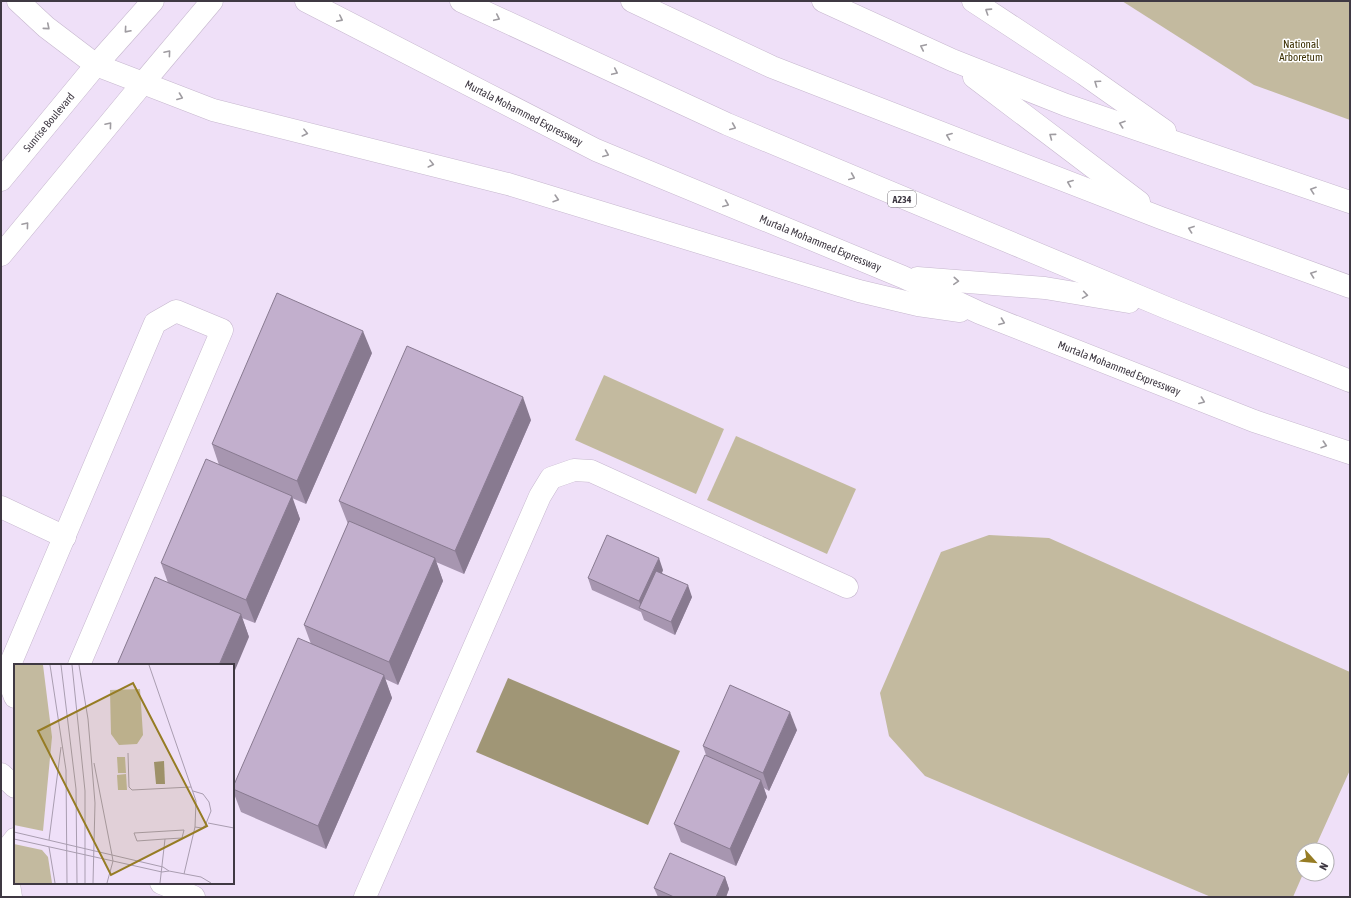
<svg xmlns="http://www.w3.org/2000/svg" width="1351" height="898" font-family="'Asap Condensed',sans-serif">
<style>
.green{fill:#c3ba9f}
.water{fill:#a09676}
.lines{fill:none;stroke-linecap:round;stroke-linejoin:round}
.minor-casing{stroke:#c6b7ce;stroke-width:23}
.major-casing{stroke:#c6b7ce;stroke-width:23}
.highway-casing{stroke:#c6b7ce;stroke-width:23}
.minor{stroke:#fff;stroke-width:22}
.major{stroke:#fff;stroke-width:22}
.highway{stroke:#fff;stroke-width:22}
.wall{fill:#a796b0}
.shaded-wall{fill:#887a90}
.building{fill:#c2afcd;stroke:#887a90}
.oneway{stroke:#9f9ca1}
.labels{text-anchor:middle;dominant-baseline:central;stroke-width:3;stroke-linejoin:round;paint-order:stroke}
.shield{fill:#fff;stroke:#79747b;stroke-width:1}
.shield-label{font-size:10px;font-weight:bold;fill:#3f3943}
.park-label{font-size:11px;fill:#3c3003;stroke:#fff}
.street-label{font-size:11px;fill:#3f3943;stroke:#fff}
.inset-road{fill:none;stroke:#a99db0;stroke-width:1}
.view{fill:#967c24;fill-opacity:0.15;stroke:#967c24;stroke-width:2}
.inset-edge{fill:none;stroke:#3f3943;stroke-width:2}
</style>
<rect width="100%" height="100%" fill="#efe0f8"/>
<g class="green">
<path d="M1122,1H1350V120L1254,85Z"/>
<path d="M604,375L724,429L696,494L575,440Z"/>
<path d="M736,436L856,489L827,554L707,500Z"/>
<path d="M989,535L1049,538L1350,672V770L1314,850H1303V874L1293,897H1211L925,776L889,736L880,693L941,552Z"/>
</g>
<path class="water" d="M508,678L680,751L648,825L476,752Z"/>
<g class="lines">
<g class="minor-casing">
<g id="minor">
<path id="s1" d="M1,180L96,65"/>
<path d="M1,255L143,83"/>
<path d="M1,507L65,537"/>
<path d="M15,697L6,674L155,323L176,311L222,330L79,665"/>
<path d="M1,774L15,787"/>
<path d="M161,883L194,897"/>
<path d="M11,897L4,853L15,839"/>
<path d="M365,897L540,496L551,478L574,470L591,471L847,587"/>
</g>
</g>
<g class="major-casing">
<path id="major" d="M153,1L96,65L143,83L212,1"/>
</g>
<g class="highway-casing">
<g id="highway">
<path d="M18,1L46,27L96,65"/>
<path id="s2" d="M306,1L596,150L903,277L980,313L1254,421L1350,453"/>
<path d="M461,1L727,124L1167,308L1350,381"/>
<path d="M632,1L772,67L1161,218L1350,287"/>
<path d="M823,1L952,60L1066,105L1350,202"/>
<path d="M973,1L1084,74L1165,131"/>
<path d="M974,77L1139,202"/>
<path d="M143,83L213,110L508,184L859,291L918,305L960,311"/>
<path d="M917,278L1045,288L1129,302"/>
</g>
</g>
<use href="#minor" class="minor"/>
<use href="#major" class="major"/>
<use href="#highway" class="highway"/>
</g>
<g class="wall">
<path d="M372,353L306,504L292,498L300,519L255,623L242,618L249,637L168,583L161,563L219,465L212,444Z"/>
<path d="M531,420L464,574L436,562L443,581L398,685L385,679L392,698L326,849L241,812L233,791V787L311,644L304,625L348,524L339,501Z"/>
<path d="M663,570L662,573L692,597L675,635L644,620L641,612L592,590L588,578Z"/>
<path d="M797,730L769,791L764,788L767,797L736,866L681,842L674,824L706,755L703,746Z"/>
<path d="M725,877L729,889L726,897H658L654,888Z"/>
</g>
<g class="shaded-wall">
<path d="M363,331L372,353L306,504L297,481Z"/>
<path d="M523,397L531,420L464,574L455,551Z"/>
<path d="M292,496L300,519L255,623L246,600Z"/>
<path d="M435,558L443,581L398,685L389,662Z"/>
<path d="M659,558L663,570L645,611L642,609L639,601Z"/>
<path d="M688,585L692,597L675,635L671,622Z"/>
<path d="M241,614L249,637L233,675V665H219Z"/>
<path d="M384,675L392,698L326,849L318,826Z"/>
<path d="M790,712L797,730L769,791L763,773Z"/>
<path d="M761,780L767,797L736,866L730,849Z"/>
<path d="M725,877L729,889L726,897H716Z"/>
</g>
<g class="building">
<path d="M277,293L363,331L297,481L212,444Z"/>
<path d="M407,346L523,397L455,551L339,501Z"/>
<path d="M206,459L292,496L246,600L161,563Z"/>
<path d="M349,521L435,558L389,662L304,625Z"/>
<path d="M607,535L659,558L639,601L588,578Z"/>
<path d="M656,571L688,585L671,622L639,608Z"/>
<path d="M155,577L241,614L219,665H117Z"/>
<path d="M298,638L384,675L318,826L233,789V787Z"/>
<path d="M730,685L790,712L763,773L703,746Z"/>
<path d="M705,755L761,780L730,849L674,824Z"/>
<path d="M670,853L725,877L716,897H674L654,888Z"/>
</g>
<defs><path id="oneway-chevron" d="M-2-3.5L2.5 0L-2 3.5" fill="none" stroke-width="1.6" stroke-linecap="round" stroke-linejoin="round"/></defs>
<g class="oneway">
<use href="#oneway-chevron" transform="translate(988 11) rotate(-147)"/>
<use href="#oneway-chevron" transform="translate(497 18) rotate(25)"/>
<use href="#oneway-chevron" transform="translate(340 19) rotate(27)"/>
<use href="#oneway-chevron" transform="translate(47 27) rotate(40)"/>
<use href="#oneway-chevron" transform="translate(127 30) rotate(131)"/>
<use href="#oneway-chevron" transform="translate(923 47) rotate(-155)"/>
<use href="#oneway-chevron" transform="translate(168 53) rotate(-50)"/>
<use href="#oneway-chevron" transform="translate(615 72) rotate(25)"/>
<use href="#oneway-chevron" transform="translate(1097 83) rotate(-145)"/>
<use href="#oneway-chevron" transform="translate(180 97) rotate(21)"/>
<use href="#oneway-chevron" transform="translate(1122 124) rotate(-161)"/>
<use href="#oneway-chevron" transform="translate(109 125) rotate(-50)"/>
<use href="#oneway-chevron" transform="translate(733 127) rotate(23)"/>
<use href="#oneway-chevron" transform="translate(305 133) rotate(14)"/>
<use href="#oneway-chevron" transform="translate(949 136) rotate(-159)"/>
<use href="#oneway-chevron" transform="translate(1052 136) rotate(-143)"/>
<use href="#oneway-chevron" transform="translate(606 154) rotate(22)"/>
<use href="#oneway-chevron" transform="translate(431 164) rotate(14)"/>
<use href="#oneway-chevron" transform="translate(852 177) rotate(23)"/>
<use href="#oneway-chevron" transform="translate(1070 183) rotate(-159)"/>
<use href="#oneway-chevron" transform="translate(1313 190) rotate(-161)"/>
<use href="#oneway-chevron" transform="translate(556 199) rotate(17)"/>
<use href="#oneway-chevron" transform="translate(726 204) rotate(22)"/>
<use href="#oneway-chevron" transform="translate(26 225) rotate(-50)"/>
<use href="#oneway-chevron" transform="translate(1191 229) rotate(-160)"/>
<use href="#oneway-chevron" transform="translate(1313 274) rotate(-160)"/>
<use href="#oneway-chevron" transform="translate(956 281) rotate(4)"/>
<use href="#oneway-chevron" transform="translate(1085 295) rotate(9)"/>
<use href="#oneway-chevron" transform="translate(1002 322) rotate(21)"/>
<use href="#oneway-chevron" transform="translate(1202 401) rotate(21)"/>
<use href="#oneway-chevron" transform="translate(1324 445) rotate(18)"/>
</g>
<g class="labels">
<rect class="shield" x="888" y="191" width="28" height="16" rx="3"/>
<g class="shield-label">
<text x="902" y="199">A234</text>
</g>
<g class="park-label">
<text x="1301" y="44">National<tspan x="1301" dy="13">Arboretum</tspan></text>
</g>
<g class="street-label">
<text stroke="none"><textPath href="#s2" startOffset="245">Murtala Mohammed Expressway</textPath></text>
<text stroke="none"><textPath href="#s1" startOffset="75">Sunrise Boulevard</textPath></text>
<text stroke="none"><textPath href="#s2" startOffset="569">Murtala Mohammed Expressway</textPath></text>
<text stroke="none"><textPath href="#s2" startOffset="893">Murtala Mohammed Expressway</textPath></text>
</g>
</g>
<g transform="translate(14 664)">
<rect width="220" height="220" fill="#efe0f8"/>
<path d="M0,1H29L38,73L29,167L0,161ZM126,25L129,71L123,80L105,81L97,70L96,26ZM103,93H111L112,109H104ZM112,110L113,126H104L103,111ZM0,180L28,186L34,193L38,219H0Z" fill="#c3ba9f"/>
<path d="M150,97L151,120H142L140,98Z" fill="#a09676"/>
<path class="inset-road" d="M36,1L52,106L53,219M47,1L62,125L63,219M58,1L71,127V219M65,1L74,55L81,139L79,219M135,1L182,137L181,163L170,210M114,89L115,123L118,126L177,123M80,99L98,191M179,127L189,130L195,138L197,147L191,162L188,164L181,163M194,159L220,164M0,168L98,191L99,197L0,175M35,176L47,83M35,183L41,219M98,191L149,203L155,207L148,208L99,197M155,207L187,213L197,219M93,219L99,197M146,219L151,175L168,174L170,166L120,169L123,177L151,175"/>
<path class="view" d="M119,19L193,162L97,211L24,67Z"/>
<rect width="220" height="220" class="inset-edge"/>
</g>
<rect width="1351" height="898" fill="none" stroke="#3f3943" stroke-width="4"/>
<g transform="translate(1315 862) rotate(117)"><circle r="19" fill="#ffffff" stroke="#b2b0b4"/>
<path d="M0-3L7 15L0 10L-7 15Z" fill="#967c24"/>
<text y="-6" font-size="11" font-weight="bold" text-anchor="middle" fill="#3f3943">N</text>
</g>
</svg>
